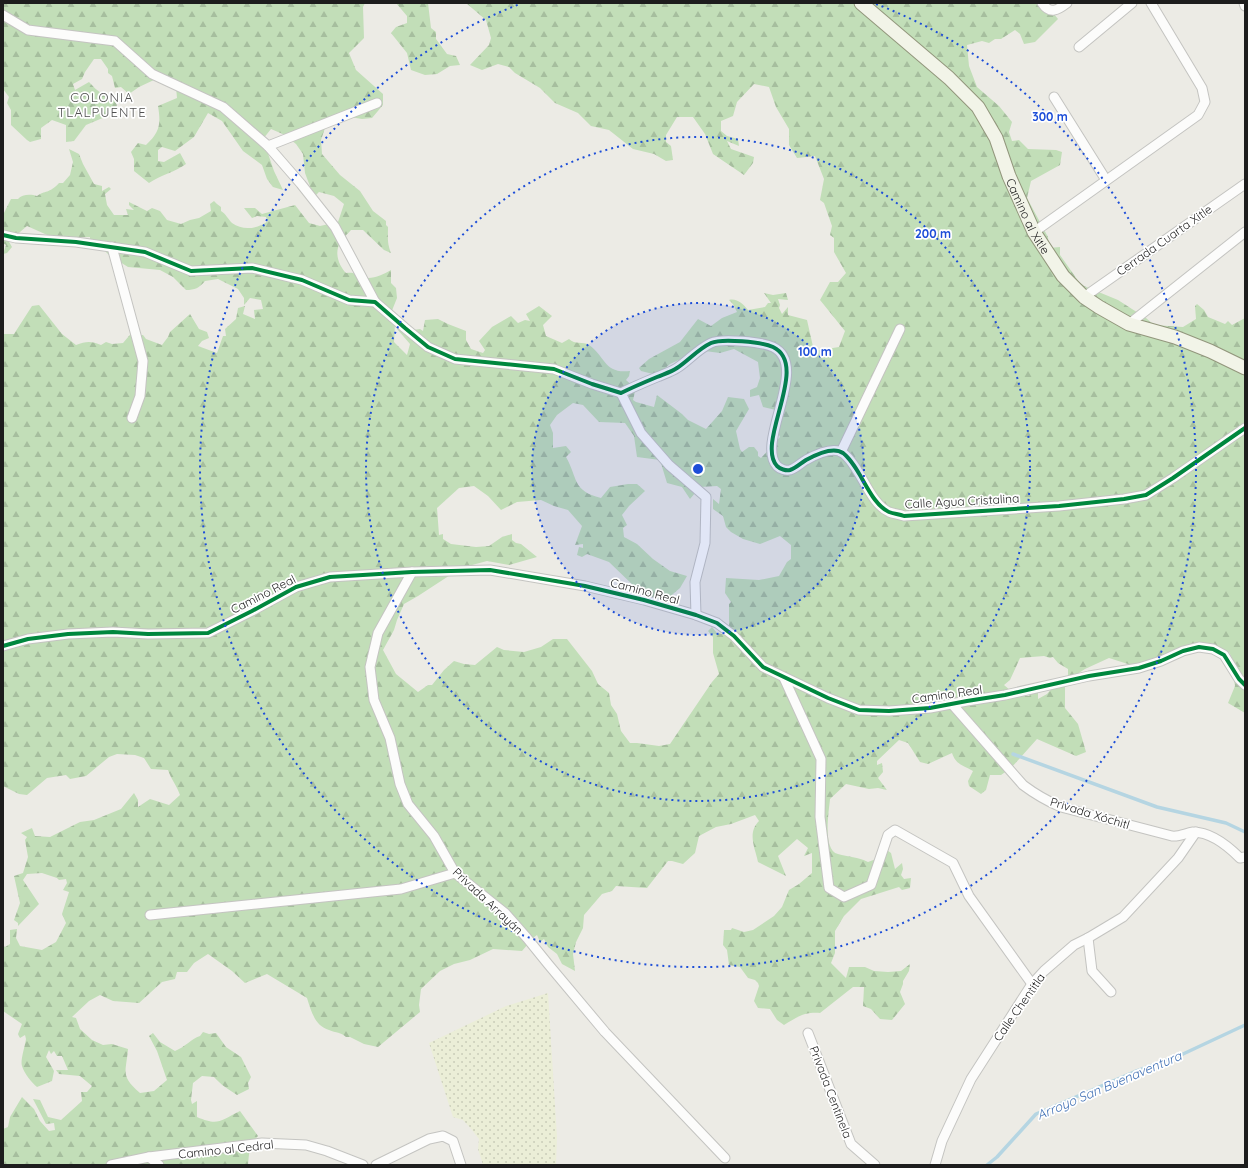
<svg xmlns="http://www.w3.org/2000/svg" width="1248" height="1168" font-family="Quicksand,sans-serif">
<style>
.farmland{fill:url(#farmland-dots)}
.forest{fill:url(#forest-firs);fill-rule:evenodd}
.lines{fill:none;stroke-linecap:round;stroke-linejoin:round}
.stream{stroke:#b5d5e2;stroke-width:3.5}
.street-casing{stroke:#c4c4c1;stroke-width:11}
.secondary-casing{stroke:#92967c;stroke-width:15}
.street{stroke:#fcfcfb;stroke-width:9}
.secondary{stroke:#f2f4e8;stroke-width:13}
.cycleway-casing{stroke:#fff;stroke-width:6}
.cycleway{stroke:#00873e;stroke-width:4}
.ring{fill:none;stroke:#1d4ed8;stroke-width:2;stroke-dasharray:2 4}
.labels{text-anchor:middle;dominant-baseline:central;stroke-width:3.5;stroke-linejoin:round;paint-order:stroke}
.street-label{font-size:12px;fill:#1d1d1d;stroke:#fff}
.neighbourhood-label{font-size:13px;letter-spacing:1px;fill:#505050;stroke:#fff}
.water-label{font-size:13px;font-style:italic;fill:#4171b5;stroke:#fff}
.centre{fill:#1d4ed8;stroke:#fff;stroke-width:2}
.ring-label{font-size:12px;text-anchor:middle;font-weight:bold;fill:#1d4ed8;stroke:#fff;stroke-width:3.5;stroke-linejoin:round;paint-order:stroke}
</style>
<defs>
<pattern id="farmland-dots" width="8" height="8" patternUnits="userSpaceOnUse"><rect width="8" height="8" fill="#ebeed7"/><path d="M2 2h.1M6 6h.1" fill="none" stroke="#c9ccb8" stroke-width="1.8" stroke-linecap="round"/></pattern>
<pattern id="forest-firs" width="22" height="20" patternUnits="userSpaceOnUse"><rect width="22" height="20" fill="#c2deb8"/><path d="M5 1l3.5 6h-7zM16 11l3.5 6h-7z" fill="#a6be9e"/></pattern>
</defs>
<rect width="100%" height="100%" fill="#ecebe5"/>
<path class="farmland" d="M548,993L557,1137L556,1165H483L478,1149L479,1139L472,1130L463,1120L453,1117L429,1043L506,1006Z"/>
<g class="forest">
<path d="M3,3H365L363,7L364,38L349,53L356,70L383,94V105L372,118L362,119L344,116L326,125L321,140L322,154L340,175L360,191L373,211L386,221V225L388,227C388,239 387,242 391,253L384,250L363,230H351C348,234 342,238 340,243C334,253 339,266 346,273C354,272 355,274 362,277C372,280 382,275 391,270V283L396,288L397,298L391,313L395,324L394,342L407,355L410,344L397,329L406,324L413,330L420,329L423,331L425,320L438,319L448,324L466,331V340L471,349L483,353L485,350L479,341L492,327L511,316L518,323L525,320L530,321L526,314L539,306L552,316L543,325L546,336L562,343L569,339C575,345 583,341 589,345C606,357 604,374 630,371L629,376L626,380L635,388V392L633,400L636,402L654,407L657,395L682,414L688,420L706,429L722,411L728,397L744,399L749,409L736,431L740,449L742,452L749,447H754L758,452V456L761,458L780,437L775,427L776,410L763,407L759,395L750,397V390L757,387L760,378L758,362L734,349L720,353L705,351L683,358L670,364L657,375L641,371L639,368L649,359L680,342L698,319L711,326L722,318L737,312L733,304L729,300C737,298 743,304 748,310L765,307L768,303H771L764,293L773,295L786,293L788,300L778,299L780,305L779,308L782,314L788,307V315L807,320L814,351L839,347L845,331L820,300L830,282H838L846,273L834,252V238L830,235L832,226L824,203L820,200L824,179L815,156L797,158L789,145V129L776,107L769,87L754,84L737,102L733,116L721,121V131L727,136L738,139L739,146L727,141L731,149L754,157L753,163L744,175L713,154L705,134L693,117H677L666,135V142L671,146L673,160L666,161L654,154L633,149L609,130L591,126L578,113L555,103L540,88L515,73L509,67L498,64L482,70L470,65L489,45L491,38L486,20L466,3H1045L1058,19L1035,42L1024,44L1020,34L1015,30L1001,39H995L989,43L982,41L967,45L969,66L977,87L999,106L1012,122L1009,132L1012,141L1019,140L1028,149L1056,150L1062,152L1060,165L1031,181L1027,198L1048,237L1049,248L1060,247V255L1079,282L1084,286L1118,300L1146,318L1154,325L1183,327L1196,319L1195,306L1197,304L1204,310L1208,317L1225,324L1228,321L1232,325L1245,318V713L1228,703L1235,686L1234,680L1236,677L1233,671L1234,662L1229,652L1215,650L1206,647L1149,663L1131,665L1109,658L1085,669L1068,680V669L1058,663L1053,657L1050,658L1044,656L1020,658L1010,680L1004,685L1017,696H1029L1034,690L1038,693V699L1047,694L1054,686L1065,681V708L1078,724L1086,752L1076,756L1037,739L1011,768L1001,775H990L986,790L981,794L969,786L968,781L973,771C963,765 956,765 952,753L928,764L920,762L908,743L899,740L877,761V765L882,763L883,772L878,778L887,790L878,788L869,789L846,784L830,799C829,811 822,850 838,854C848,857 858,857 868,862L876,859L884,848L891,853L895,869L902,863L903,869L901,875L904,879L911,878L910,888L902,890L899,887L861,899L844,916L835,931V953L831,963L846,978L849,967H865L874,971L888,972L901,971L910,964L909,971L903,981V984L900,992L905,1004L892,1020L880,1019L871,1009L863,1006L864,987H853L820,1013C804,1012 797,1017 784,1025L777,1020L770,1009L758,1008L754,1001L759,986L758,983L755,980L748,978L740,967L729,965L727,950L723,945L724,930H731L732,928L744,932L753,930L774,916L782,907L789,890L799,884L812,873V853L804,856L808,848L797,839L778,856L786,876L758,862C755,848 747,833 759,821L755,815L731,824L716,827L699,836L695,853L683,864L672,861H668L647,888L616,886L612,891L602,894L584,915L583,928L576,942L573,954L575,971L562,964L557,954L548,947L544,939L540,942L537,935L533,938L522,951L493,949L470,960L454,964L440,971L421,989L419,1005L420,1012L378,1047L364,1044L350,1037H346C341,1032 336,1033 329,1030C315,1026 311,1011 307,998L267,974L245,983L232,971L208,954L194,963L187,972H177L175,979L162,982L139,1003L113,1001L100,995L89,1001L72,1017L76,1018L80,1029L92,1040L103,1045L112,1044L128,1049C126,1073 120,1076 140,1093L154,1091L167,1080L157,1051L149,1036L153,1033L160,1042L175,1051C185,1047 191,1039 200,1036L203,1032L209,1034L216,1033L226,1047L241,1057L251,1077L248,1083L249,1089L237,1095C228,1089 221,1085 214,1077L202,1076L193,1083L191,1100L192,1104L197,1101V1117C218,1126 220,1121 240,1111L258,1136C249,1145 249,1154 248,1165H3V1129L8,1127L10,1117L22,1097L34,1109L40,1121L49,1131L55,1130L54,1123L46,1124L33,1099L40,1100L48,1117L61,1120L82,1101L81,1092H87L92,1086L80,1076L59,1074L56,1070H68L62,1056H57L54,1051L51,1054L49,1050L46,1057L54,1071L52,1081L37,1087C32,1083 24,1073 22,1066C20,1061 25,1046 26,1039L25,1035L20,1038L18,1034L22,1024L3,1011V946L5,947L10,944V930L17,929L16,938L20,946L42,950L56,942L66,923L62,914L69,892L63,890L67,883L66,879L59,880L57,878L42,873L27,874L23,880L39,904L18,926V923L14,920L20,903L14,876L23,873L28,857L25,840L27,837L21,833L32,828L35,836L50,837L80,822L94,820L121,809L134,793L138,800V807L150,799L169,805L180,795C177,786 171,779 168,770L151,769L144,758L135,755L117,754L109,757L86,776L70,779L66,775L47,778L27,795L19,794L3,786V334H14L32,306L39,305L62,334L76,345C86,341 92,341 101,345L106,342L112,344L123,343L134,330L139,335H143L146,339L162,345L168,337L170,332L190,314L199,329L207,332L209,338L202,341L198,346L217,353L223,336H226L225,329L236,319L238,308L245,306L243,314L255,319L254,310L263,309L261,300L250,298L244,305V298L238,289L218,279L205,281C199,288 195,290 186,290L173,277L160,270L128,267L109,255L102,248L90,244V237L54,238L27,226L13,238L8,240L12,247L7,253L3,254L6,245L3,243V215L11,199H18C22,194 31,194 37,196C45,190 49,194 59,183H63L70,175L73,162L69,149L79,154L83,164L94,184L102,186V191L109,187L111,189L105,194L107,205L114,215H128L126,209L134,210L129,205V202L147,211L152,208L160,211L167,220L181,224L190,220L199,218L211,211L210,204L214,201L217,204L221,207V211C226,214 228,219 232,223C243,231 257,229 268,221L266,217L257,216L252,218L244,208H255L262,214L295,205L309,223L320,226L338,222L344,204L334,196L319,192L314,197L305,173L303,154L296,144L285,135L271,129L263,139L274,171L283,190L273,187L267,179L262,165L243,151L222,121L208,113L194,137L175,151L162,147L158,150V161L164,162L180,153L186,164C175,172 161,175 149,183L134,171V159L131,152L138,143L146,145C160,132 161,124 158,106L177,98L176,87L156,79L139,87L129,94L121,87L115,88L112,76L108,73V69L101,59H94L85,72L82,79L73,84L75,90L89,82C101,95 103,96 121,94L120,97L116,100L117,107L105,117L86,125L74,141L66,142V125L52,120L41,128V139L30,142L27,140L11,125V110L7,103L9,97L3,89ZM573,403L583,405L599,422L625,423L634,436L637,457L660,460L667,483L682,487L690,499L700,487L717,486L721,489L719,504L713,499V509L723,516L726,527L731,532L743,539L760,544L780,536L791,545V559L787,562L779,576L759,580L726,578L725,593L731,602L729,604V627L723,634L717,633L712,627L708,631L713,637V653L719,674L712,682L670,744L659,746L637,743H630L621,731L617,714L611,705L609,693L598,684L592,671L567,639H553L541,647L524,652L504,650L497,647L475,665L464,664L454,661L444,670L432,685H428L418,692L396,674L383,650L394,630L397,620L404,604L418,596L461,568L487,561L509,565L537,557L521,544L516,543L512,540V534L502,537L489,546L476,547L451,544L443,539V534L439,535L437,508L459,488L474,486L488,496L501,510L517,502L541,500L554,506L568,510L582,526L575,545L583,544V548L579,547L577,555L582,557L587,554L609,562L637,589L660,605L680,588L687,576L670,571L653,559L637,544L624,537L623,528L627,525L622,515L629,506L645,491L637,484H628L610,487L601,498C572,491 578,478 566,457L571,452L566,446L553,448V433L550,425L557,415Z"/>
<path d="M396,3H428L431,28L436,32V39L447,54L456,56L460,65L450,66L437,74L425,75L411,70L407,53L391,33L396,27L407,23V16Z"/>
</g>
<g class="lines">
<g class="stream">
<path d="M1013,754L1157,807L1226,823L1245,832"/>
<path d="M987,1165L997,1157L1036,1114L1134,1072L1183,1054L1245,1025"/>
</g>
<g class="street-casing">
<g id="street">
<path d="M1042,3C1050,15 1058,10 1067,3"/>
<path d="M1244,3L1245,6"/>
<path d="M3,15L28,30L115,41L152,74L223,107L268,146L301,184L335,227L375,302"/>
<path d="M1079,47L1132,3"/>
<path d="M1054,97L1106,180"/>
<path d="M268,146L377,103"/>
<path d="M1034,232L1198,115L1205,102L1202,88L1151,3"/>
<path d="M3,235L16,238L76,242L145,252L191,271L252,268L302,280L349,300L375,302L405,328L428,347L455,359L554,369L592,384L621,393C633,387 645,382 657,377C664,374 671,372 677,368C688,361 698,349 711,343C722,338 762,342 773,347C811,365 755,442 777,466C780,469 786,471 790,470C796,468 801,463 806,460C815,455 833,446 843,453C861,467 869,503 889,512C894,514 899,514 904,516L1059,506L1124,499L1146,495L1173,478L1245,428"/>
<path d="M112,247L143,361L140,396L132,418"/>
<path d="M1084,297L1245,184"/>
<path d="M1129,324L1245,232"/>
<path d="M621,393L641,433L669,465L706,497L705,543L695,582L696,615"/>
<path d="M841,452L900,329"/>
<path d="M412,572L378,633L370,667L374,700L390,738L400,784L408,804L434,836L455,873L505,913L527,938L548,964L605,1032L725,1158"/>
<path d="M3,646L28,639L68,634L113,632L148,634L208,633L252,611L296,587L330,577L412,572L490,570L585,586L644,600L696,615L717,623L734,636L763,667L828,698L859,710L889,711L930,708L967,701L1005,695L1089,676L1139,668L1161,661L1183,651L1199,647L1213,649L1224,655L1239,679L1245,685"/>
<path d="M784,678L821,759L820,817L829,888L844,897L871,885L888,835L895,830L953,863L969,896L1032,984"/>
<path d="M952,704L1023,785C1035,794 1047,801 1061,807L1172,836C1179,837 1186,833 1193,832C1211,832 1229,847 1240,858L1245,857"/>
<path d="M150,915L401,889L455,873"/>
<path d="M1088,938L1092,971L1111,992"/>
<path d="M808,1033L851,1144L875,1165"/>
<path d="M149,1157L159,1165"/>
<path d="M111,1165L149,1157L262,1143L306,1145L327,1151L363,1165"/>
<path d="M376,1165L429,1139L443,1136L453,1141L461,1165"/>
<path d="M935,1165L942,1141L971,1079L1032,984L1044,971L1074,945L1088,938L1123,917L1178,858L1196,832"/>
</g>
</g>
<g class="secondary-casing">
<g id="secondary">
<path id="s1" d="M861,3L949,78L978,107L996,138L1009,176L1034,232L1063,276L1084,297L1099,307L1129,324L1175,337L1210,351L1245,368"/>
</g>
</g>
<use href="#street" class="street"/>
<use href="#secondary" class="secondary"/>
<g class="cycleway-casing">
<g id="cycleway">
<path d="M3,235L16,238L76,242L145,252L191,271L252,268L302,280L349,300L375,302L405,328L428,347L455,359L554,369L592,384L621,393C633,387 645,382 657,377C664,374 671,372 677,368C688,361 698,349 711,343C722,338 762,342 773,347C811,365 755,442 777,466C780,469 786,471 790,470C796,468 801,463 806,460C815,455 833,446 843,453C861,467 869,503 889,512C894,514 899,514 904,516L1059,506L1124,499L1146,495L1173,478L1245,428"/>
<path d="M3,646L28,639L68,634L113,632L148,634L208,633L252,611L296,587L330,577L412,572L490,570L585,586L644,600L696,615L717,623L734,636L763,667L828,698L859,710L889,711L930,708L967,701L1005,695L1089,676L1139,668L1161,661L1183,651L1199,647L1213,649L1224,655L1239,679L1245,685"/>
</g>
</g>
<use href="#cycleway" class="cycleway"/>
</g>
<circle cx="698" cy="469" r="166" fill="#1d4ed8" fill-opacity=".12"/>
<g class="ring">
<circle cx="698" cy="469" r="166"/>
<circle cx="698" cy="469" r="332"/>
<path d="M876 4A498 498 0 1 1 520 4"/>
</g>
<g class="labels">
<g class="street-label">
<text stroke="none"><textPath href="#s1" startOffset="277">Camino al Xitle</textPath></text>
<text transform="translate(1164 240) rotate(-35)">Cerrada Cuarta Xitle</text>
<text transform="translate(962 501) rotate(-3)">Calle Agua Cristalina</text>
<text transform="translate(645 591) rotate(15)">Camino Real</text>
<text transform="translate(263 594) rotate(-27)">Camino Real</text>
<text transform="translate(947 694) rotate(-8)">Camino Real</text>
<text transform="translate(1090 813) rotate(17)">Privada Xóchitl</text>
<text transform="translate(488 901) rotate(43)">Privada Arrayán</text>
<text transform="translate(1019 1007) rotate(-55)">Calle Chentitla</text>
<text transform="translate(831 1092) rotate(69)">Privada Centinela</text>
<text transform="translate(226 1149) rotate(-6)">Camino al Cedral</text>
</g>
<g class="neighbourhood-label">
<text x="102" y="97">COLONIA<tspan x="102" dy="15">TLALPUENTE</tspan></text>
</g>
<g class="water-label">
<text transform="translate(1109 1085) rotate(-23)">Arroyo San Buenaventura</text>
</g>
</g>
<circle cx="698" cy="469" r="6" class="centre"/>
<g class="ring-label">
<text x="1050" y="121">300 m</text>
<text x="933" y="238">200 m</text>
<text x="815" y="356">100 m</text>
</g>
<rect width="1248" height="1168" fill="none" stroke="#1d1d1d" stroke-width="8"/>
</svg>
